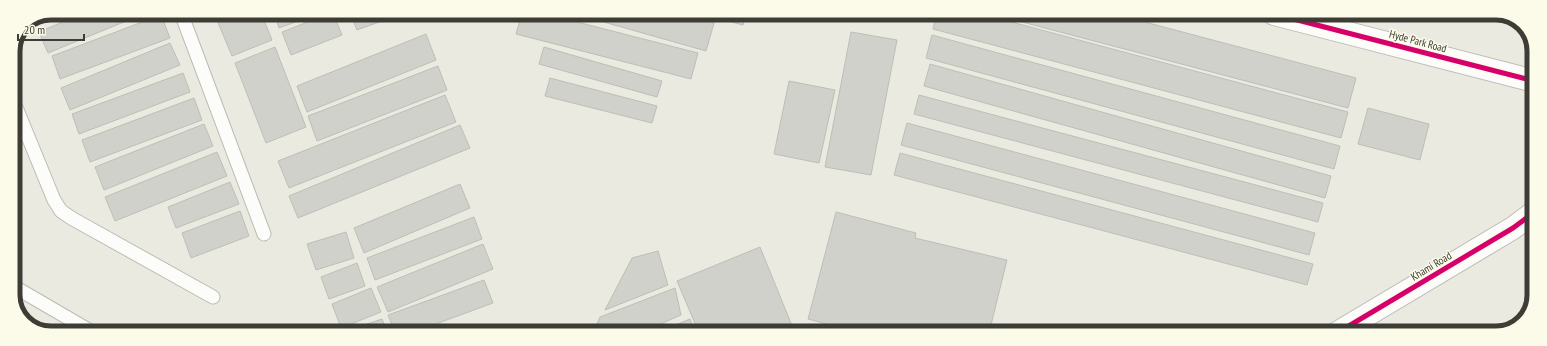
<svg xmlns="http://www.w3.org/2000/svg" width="1547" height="346" font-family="'PT Sans Narrow',sans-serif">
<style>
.building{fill:#d0d1ca;stroke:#bdbfb7}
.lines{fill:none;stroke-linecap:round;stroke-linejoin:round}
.service-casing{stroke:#bcbcb4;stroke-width:15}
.minor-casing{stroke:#bcbcb4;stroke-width:24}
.tertiary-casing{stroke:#bcbcb4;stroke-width:24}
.service{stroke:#fcfcfa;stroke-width:13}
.minor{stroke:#fcfcfa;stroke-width:22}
.tertiary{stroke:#fcfcfa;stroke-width:22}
.cycleway-casing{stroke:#fcfae8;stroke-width:8}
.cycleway{stroke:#d6006c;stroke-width:5}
.labels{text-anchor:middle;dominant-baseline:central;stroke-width:3;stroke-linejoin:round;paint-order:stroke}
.street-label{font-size:11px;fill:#3d3c35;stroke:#fcfae8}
.rim{fill:none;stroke:#3d3c35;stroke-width:5}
</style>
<rect width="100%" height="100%" fill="#eaeae0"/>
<g class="building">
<path d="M51,13H68L36,25L34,20Z"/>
<path d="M84,13H146L48,53L39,32Z"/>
<path d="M214,13H261L272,40L232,56Z"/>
<path d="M274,13H320L279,28Z"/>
<path d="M331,13H333L342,35L291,55L282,32Z"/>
<path d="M350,13H404L357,30Z"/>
<path d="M522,13H542L698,53L691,79L516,34Z"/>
<path d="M572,13H679L714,23L706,51Z"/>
<path d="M698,13H746L743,25Z"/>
<path d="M937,13H978L1348,112L1341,138L933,29Z"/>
<path d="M988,13H1111L1356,78L1348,108Z"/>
<path d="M161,15L170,38L60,79L52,56Z"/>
<path d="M851,32L897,40L871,175L825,167Z"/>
<path d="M426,34L436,60L307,112L297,86Z"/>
<path d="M932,35L1340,146L1334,169L926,58Z"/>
<path d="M170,43L180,65L70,110L61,88Z"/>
<path d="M275,47L306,127L266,143L235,63Z"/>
<path d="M544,47L662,81L657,97L539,64Z"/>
<path d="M930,64L1331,176L1325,198L924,86Z"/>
<path d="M438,66L447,90L317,141L308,116Z"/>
<path d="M183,73L190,92L79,134L72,114Z"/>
<path d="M550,78L657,106L652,123L545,96Z"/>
<path d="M789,81L835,90L819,163L774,154Z"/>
<path d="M445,95L456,122L289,188L278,161Z"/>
<path d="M919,95L1323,203L1318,222L914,114Z"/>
<path d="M194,98L202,120L90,162L82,140Z"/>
<path d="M1368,108L1429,124L1420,160L1358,144Z"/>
<path d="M907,123L1315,233L1309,255L901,145Z"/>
<path d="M204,124L213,146L104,190L95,167Z"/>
<path d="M460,125L470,148L298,218L289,196Z"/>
<path d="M217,152L227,176L115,221L105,197Z"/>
<path d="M900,153L1313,264L1307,285L894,175Z"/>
<path d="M230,182L239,204L176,228L168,207Z"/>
<path d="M460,184L470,208L364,253L354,228Z"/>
<path d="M240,211L249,236L191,258L182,233Z"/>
<path d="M836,212L916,233L915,238L1007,260L989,333H860L808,319Z"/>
<path d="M474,217L482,239L375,280L367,258Z"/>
<path d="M346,232L354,258L316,270L307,244Z"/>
<path d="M483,244L493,269L388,312L377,287Z"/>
<path d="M760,247L795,333H699L677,281Z"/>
<path d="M658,251L668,285L605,310L632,258Z"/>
<path d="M357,263L365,286L329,299L321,277Z"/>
<path d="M484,280L493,303L414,332H395L388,315Z"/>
<path d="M371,288L381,312L341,328L332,304Z"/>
<path d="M675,288L681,315L640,333H593L600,317Z"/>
<path d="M382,319L387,332H343Z"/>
<path d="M690,319L695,333H656Z"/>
</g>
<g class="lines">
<g class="service-casing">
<g id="service">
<path d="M181,13L264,234"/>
<path d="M13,100L54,200L61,211L73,219L213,297"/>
<path d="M13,286L92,332"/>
</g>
</g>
<g class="minor-casing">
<path id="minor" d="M1337,333L1513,228L1533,213"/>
</g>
<g class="tertiary-casing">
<path id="tertiary" d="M1274,14L1534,81"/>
</g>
<use href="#service" class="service"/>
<use href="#minor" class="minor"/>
<use href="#tertiary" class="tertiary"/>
<g class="cycleway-casing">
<g id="cycleway">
<path d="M1274,14L1534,81"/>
<path d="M1337,333L1513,228L1533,213"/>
</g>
</g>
<use href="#cycleway" class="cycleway"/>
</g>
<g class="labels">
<g class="street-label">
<text transform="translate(1418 41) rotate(15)">Hyde Park Road</text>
<text transform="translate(1431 266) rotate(-31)">Khami Road</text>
</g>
</g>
<path d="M0 0H1547V346H0ZM51 20H1496A31 31 0 0 1 1527 51V295A31 31 0 0 1 1496 326H51A31 31 0 0 1 20 295V51A31 31 0 0 1 51 20Z" fill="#fcfae8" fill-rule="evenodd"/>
<path class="rim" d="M51 20H1496A31 31 0 0 1 1527 51V295A31 31 0 0 1 1496 326H51A31 31 0 0 1 20 295V51A31 31 0 0 1 51 20Z"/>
<path d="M18 34v6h66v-6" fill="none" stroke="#3d3c35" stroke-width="2"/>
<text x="24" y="34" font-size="12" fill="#3d3c35" stroke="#fcfae8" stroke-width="3" paint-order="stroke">20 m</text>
</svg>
